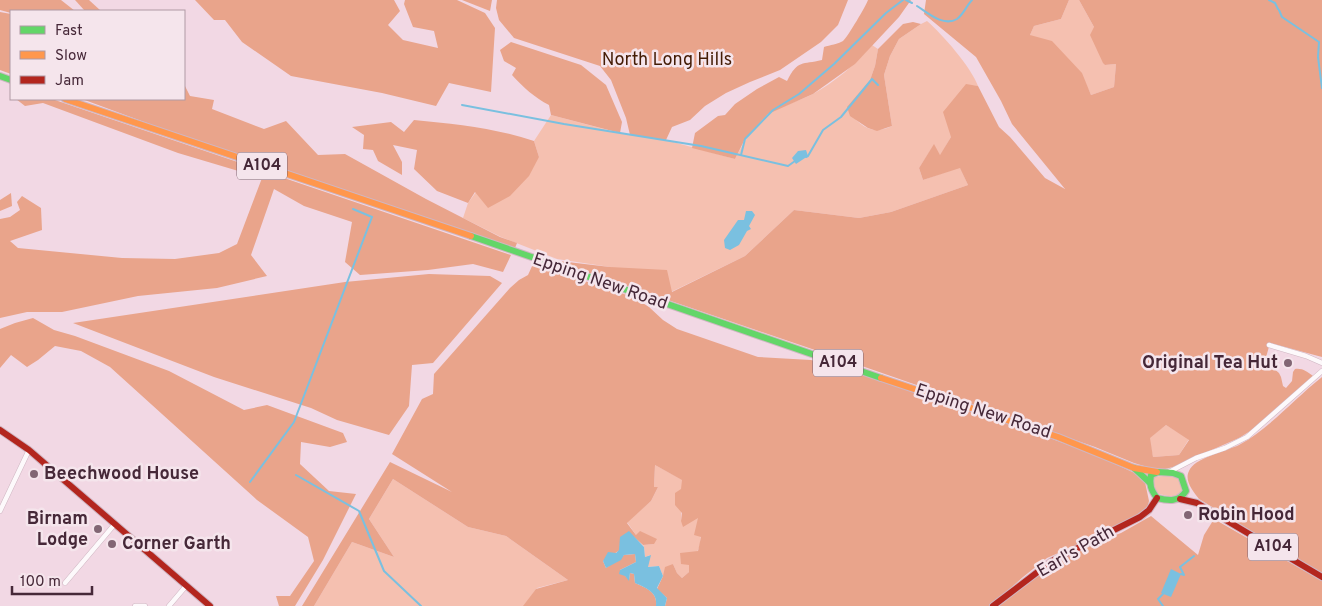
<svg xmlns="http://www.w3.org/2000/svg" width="1322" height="606" font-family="Overpass,sans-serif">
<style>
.green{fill:#f5c0b0}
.forest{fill:#e9a48b;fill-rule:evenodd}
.water{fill:#7ac0e0}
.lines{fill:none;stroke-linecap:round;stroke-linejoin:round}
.stream{stroke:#7ac0e0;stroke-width:2}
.street-casing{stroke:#cfb6c2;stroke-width:5.5}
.fast-casing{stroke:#cfb6c2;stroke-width:8}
.slow-casing{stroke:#cfb6c2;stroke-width:8}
.jam-casing{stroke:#cfb6c2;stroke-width:8}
.street{stroke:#fdf9fb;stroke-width:4.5}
.fast{stroke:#63d668;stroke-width:6}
.slow{stroke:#ff974d;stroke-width:6}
.jam{stroke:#b3261e;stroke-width:6}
.poi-dot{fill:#826674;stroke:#f5e5ec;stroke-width:2}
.labels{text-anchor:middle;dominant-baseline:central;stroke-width:5;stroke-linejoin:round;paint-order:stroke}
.shield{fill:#f5e5ec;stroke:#7a616e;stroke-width:1}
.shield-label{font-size:16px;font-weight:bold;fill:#462838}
.park-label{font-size:18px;fill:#441c05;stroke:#f5e5ec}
.street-label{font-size:18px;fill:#462838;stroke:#f5e5ec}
.poi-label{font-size:18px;font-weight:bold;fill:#462838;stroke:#f5e5ec;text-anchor:start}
</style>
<rect width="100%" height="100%" fill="#f2d8e4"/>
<g class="green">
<path d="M1069,0H1079L1094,27L1105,65L1116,64L1114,87L1091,95L1081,73L1030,35L1034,26L1061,19Z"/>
<path d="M927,21C943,35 971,67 978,86L966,85L951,137L940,156L934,145L919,168L923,180L960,167L968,185L891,212L859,218L794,210L745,256L671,292L610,267L557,259L501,237L463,218L468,203L476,192L539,157L534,141L551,115L619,133L666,140L735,159C743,143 753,127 767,115C777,107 800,101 813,94C836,81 855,65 872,45L878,49L875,66L870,80L847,108C858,125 871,136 892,126L884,75L890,56L899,39L921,24Z"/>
<path d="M1166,425L1189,439L1179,455L1153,457L1149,438Z"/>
<path d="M655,465L683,480L681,521L698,517C700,528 703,539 698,550C695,560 689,561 689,572L682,578L677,573L673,564L663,576L659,566L647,567L650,555L645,557L644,547L643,545L654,544L636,535L627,522L651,501L658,487H654Z"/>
<path d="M1172,475L1180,480C1180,483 1182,485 1182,488C1181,500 1162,496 1156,492L1151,481L1154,477Z"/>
<path d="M393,479L468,527L506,536L568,580L537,588L524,606H314L352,542L394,557L369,519Z"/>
</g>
<g class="forest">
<path d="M0,0H61L75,11H11V13L0,10Z"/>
<path d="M75,0H89L101,11H85Z"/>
<path d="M195,0H394L400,11L388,25L403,40L438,48L434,31L413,27L404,4L405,0H457L485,13L495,28L491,92L449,83L436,106L382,93L291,76L242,42L225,20H214Z"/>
<path d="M462,0H492L490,11Z"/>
<path d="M497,0H848L838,25L821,42L780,70L750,82L726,93L705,106L690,120L672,127L666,140L630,135L626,118L611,80L600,66L514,38L499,20L496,8Z"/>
<path d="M868,0H911L899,17L855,64L813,94L768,114L745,139L735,159L692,148L695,133L718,116L725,115L735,104L757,89L779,77L787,81C798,59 802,65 822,60L824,47C830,45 838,44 843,41C847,38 867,4 868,0Z"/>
<path d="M926,0H1069L1061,19L1034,26L1030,35L1052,41L1082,73L1091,95L1114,87L1116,64L1105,65L1103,63L1090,35L1094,27L1079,0H1322V357L1270,343L1265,361L1279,373L1281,377L1283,386L1286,388L1292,381L1293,372L1295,369C1303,368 1307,372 1313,376L1255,428L1239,438L1173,467L1165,469H1154L1134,463L1095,447L859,365L577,269L559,261L610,267L667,270L672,292L745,256L794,210L859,218L891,212L968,185L960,168L923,180L919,168L934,144L940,155L951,137L943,112L966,84L978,86L999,127L1010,137L1045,178L1065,189L1012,124L1001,101L976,57L924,14ZM1166,425L1189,440L1179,455L1153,457L1150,438Z"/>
<path d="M0,12L11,14V74L0,70Z"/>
<path d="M913,22L921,24L899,39L890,56L884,75L892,126L877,131L868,128L850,116L847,107L870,80L875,66L878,49L903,24Z"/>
<path d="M511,42L581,65L606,85L622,122L620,133L551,115L549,105C535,98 523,87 512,75L516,68L504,61L500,50Z"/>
<path d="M184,84L190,96L214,100L212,109L264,129L286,121L318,155L345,154L426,199L500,237L517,243L515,248L171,132L82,99H184Z"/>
<path d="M16,99H52L511,255L503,272L473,264L428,270L360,275L345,262L352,222L304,206L274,189L251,255L267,276L217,288L138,296L62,312H27L0,318V219L10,217L20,210L17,202L22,196L41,208L42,230L10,241L18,248L122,258L175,259L219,253L237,244L262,178L178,153L43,103L25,106Z"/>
<path d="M414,120C455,124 495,128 534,141L539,157L529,176L510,196L488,208L475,192L468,203L437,191L414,169L417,150L393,145L402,162V175L378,161L373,150L363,149L364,135L352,127L391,122L404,132Z"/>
<path d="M11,193L12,206L0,211V200Z"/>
<path d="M533,264L633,297L649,307L663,320L677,329L758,357L811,360L852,371L1047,437L1098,456L1141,476L1145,482L1149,501L1147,509L1136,519L1047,558L1023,577L990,606H665L667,598L657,589L663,576L665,567L673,564L677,573L682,578L689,572V565L681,564L680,553L698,551L701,537L694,535L698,518L683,527L681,521L682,513L675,505V493L681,489L682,480L655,465L654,487H658L651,501L627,523L636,535L640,531L657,539L654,544L643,545L634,537H620V550L603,561L606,568L624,555L635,554L636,562L620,570L629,580L630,573L634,574L635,583C646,588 658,592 656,606H523L536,589L568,580L506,536L468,527L393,479L369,519L394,557L352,542L314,606H302L390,462L452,492L392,454L422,399L433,394L434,374L510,288L519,280L528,275Z"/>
<path d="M429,274L490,276L502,283L433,363L412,365L409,406L389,435L337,420L311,408L214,377L73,323L345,282Z"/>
<path d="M33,318L54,330L75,336L169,371L244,410L267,405L343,433L347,442L330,447L301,442L300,464L329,491L356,494L323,560L295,606H279L276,596H290L314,561L308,537L257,500L110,367L81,351L55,346L38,360L27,367L11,355L0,368V329L15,323Z"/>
<path d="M1322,377V574L1199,499C1193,491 1184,481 1189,471C1194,458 1226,451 1239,445C1270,428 1294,399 1322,377Z"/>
<path d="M1151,516L1198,555L1204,535L1214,519L1322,581V606H996L1050,563L1094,543L1121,533Z"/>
</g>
<g class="water">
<path d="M806,150L808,156L796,164L792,158L798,151Z"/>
<path d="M746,211H752L755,215L749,226L751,229L747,231L739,245L730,250L725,248L724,240L738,220H744Z"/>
<path d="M629,531L644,547L645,557L651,555L648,567L659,566L663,576L657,588L667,598L665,606H656C658,592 646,588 635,583L634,574L630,573L629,581L625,576L619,574L620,570L636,562L635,554L624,555L621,560L606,568L603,561L608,552L616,553L619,550L620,537Z"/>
<path d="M1171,569L1181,574L1171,597L1161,593Z"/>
</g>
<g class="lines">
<g class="stream">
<path d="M906,0L912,3"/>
<path d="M1269,0L1275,3L1278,9"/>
<path d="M917,6C928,13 943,27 957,19C963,15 967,5 972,0"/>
<path d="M1279,10L1282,17L1319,42L1318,57L1322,88"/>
<path d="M462,105L564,124L701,146L788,166L795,161"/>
<path d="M741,155L745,139L773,110L799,94L834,64L886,13L903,0"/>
<path d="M806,157L808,156L823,130L841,117L872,79L878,85"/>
<path d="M296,475L359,511L384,571L421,606"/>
<path d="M250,482L294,422L372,217L353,209"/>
<path d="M1181,574L1184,575L1180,567L1194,556"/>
<path d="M1163,606L1158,599L1163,594"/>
</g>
<g class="street-casing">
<g id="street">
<path d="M1269,345L1306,356L1322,363"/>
<path d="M1169,472L1196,458L1225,448L1247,437L1322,371"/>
<path d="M0,511L29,450"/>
<path d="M65,583L114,525"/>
<path d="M135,606H145"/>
<path d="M169,606L186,586"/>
</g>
</g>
<g class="fast-casing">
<g id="fast">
<path d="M0,76L11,80"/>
<path d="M471,236L881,378"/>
<path d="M1134,468L1149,482"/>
<path d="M1158,472L1173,473L1181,476L1186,491C1179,502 1169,501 1157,498C1151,490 1149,485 1151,475Z"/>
</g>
</g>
<g class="slow-casing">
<g id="slow">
<path d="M65,99L471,236"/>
<path d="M881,378L1058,437L1134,468L1157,472"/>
</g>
</g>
<g class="jam-casing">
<g id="jam">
<path d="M0,430L29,450L210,606"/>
<path d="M1180,499L1197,503L1322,577"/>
<path d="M993,606L1052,561L1140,517L1149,510L1157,498"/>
</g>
</g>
<use href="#street" class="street"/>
<use href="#fast" class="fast"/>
<use href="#slow" class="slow"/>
<use href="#jam" class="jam"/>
</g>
<g class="poi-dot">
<circle cx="1288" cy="363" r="5"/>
<circle cx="34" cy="474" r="5"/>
<circle cx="1188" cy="515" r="5"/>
<circle cx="98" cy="529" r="5"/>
<circle cx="112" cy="544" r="5"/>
</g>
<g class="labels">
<g class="shield">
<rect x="237" y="152.5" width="50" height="27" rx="4"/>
<rect x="813" y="349.5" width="50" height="27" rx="4"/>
<rect x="1248" y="533.5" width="50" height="27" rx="4"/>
</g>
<g class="shield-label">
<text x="262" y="166">A104</text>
<text x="838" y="363">A104</text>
<text x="1273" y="547">A104</text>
</g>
<g class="park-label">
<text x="667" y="60">North Long Hills</text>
</g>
<g class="street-label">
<text transform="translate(600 282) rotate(19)">Epping New Road</text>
<text transform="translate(983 412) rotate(18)">Epping New Road</text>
<text transform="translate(1076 552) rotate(-30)">Earl's Path</text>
</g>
<g class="poi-label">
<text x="1278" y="363" text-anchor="end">Original Tea Hut</text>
<text x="44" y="474">Beechwood House</text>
<text x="1198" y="515">Robin Hood</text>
<text x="88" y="519" text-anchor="end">Birnam<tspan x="88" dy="21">Lodge</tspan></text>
<text x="122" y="544">Corner Garth</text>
</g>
</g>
<rect x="10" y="10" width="175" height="90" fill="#f5e5ec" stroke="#af99a4"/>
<rect x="20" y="26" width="25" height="8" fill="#63d668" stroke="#af99a4"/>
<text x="55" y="35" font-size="15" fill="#462838">Fast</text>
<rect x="20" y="51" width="25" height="8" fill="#ff974d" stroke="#af99a4"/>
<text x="55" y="60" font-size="15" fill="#462838">Slow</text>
<rect x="20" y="76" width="25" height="8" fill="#b3261e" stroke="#af99a4"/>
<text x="55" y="85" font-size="15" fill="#462838">Jam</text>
<path d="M12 586v8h80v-8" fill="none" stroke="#462838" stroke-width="2.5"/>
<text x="20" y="586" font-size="15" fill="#462838" stroke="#f5e5ec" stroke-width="4" paint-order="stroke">100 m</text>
</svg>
